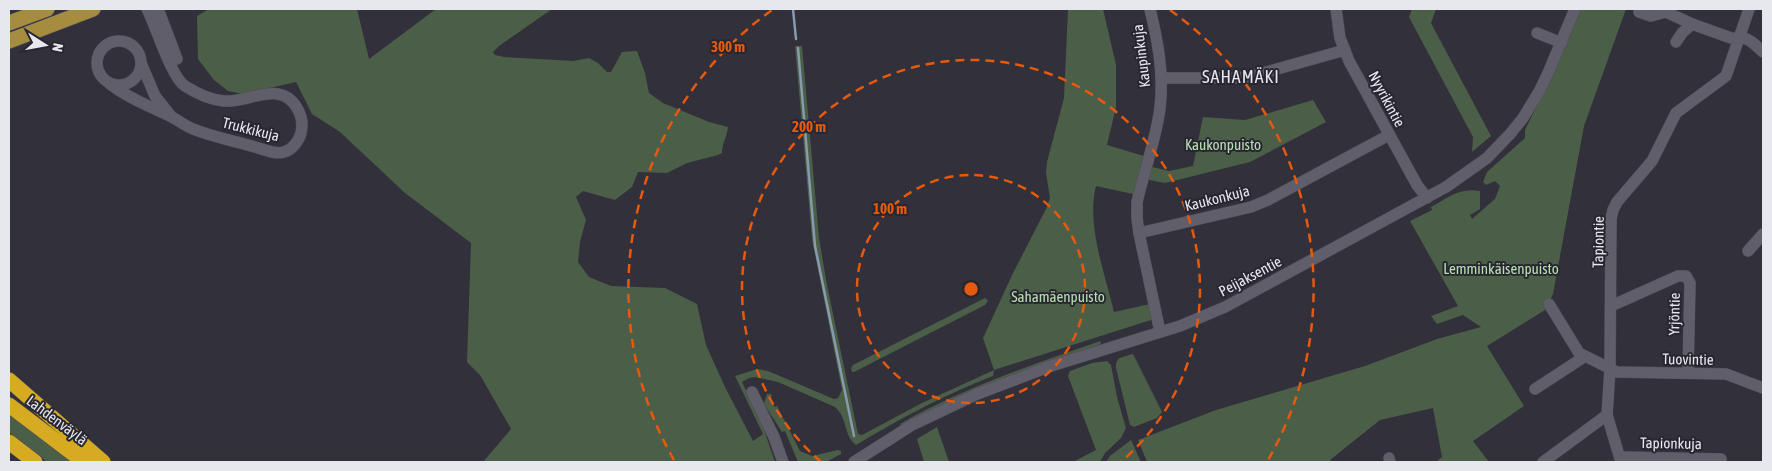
<svg xmlns="http://www.w3.org/2000/svg" width="1772" height="471" font-family="'Asap Condensed',sans-serif">
<style>
.green{fill:#4b5e48}
.lines{fill:none;stroke-linecap:round;stroke-linejoin:round}
.stream{stroke:#889bae;stroke-width:2.5}
.minor-casing{stroke:#4f4e56;stroke-width:12}
.major-casing{stroke:#4f4e56;stroke-width:16}
.highway-casing{stroke:#4f4e56;stroke-width:16}
.minor{stroke:#5f5e6a;stroke-width:11}
.major{stroke:#a68c3f;stroke-width:15}
.highway{stroke:#d6ab22;stroke-width:15}
.ring{fill:none;stroke:#e8590c;stroke-width:2.5;stroke-dasharray:9 6}
.labels{text-anchor:middle;dominant-baseline:central;stroke-width:4;stroke-linejoin:round;paint-order:stroke}
.street-label{font-size:15px;fill:#e7e7ee;stroke:#282630}
.park-label{font-size:15px;fill:#b6e0b0;stroke:#282630}
.quarter-label{font-size:18px;letter-spacing:1px;fill:#e7e7ee;stroke:#282630}
.centre{fill:#e8590c;stroke:#282630;stroke-width:2.5}
.ring-label{font-size:15px;text-anchor:middle;font-weight:bold;fill:#e8590c;stroke:#282630;stroke-width:4;stroke-linejoin:round;paint-order:stroke}
</style>
<rect width="100%" height="100%" fill="#32303a"/>
<g class="green">
<path d="M209,9H357L369,59L436,9H552L499,46L493,52L495,55L504,57L573,61L589,58L598,63L607,72H611L622,52L637,51L645,73L649,93L663,103L709,122L728,127C727,137 722,143 722,153L718,155L687,163L667,173L638,172L632,187L615,200L583,191L576,197L586,220L580,242L578,262L589,277L611,286L665,288L697,304L706,345L725,387L753,441L763,434L735,376L757,369L768,371L834,399L838,398L842,390L812,239L795,46H802L819,238L827,285L858,434L862,435L922,403L994,370L983,338L1013,273L1046,209L1050,198L1046,173L1047,162L1064,98L1068,9H1103L1116,65V107L1107,145L1144,156L1133,194L1096,186C1086,225 1105,273 1114,312L1150,304L1154,319L994,370L993,376C944,395 901,418 856,445C843,435 848,418 835,407L778,382L755,377L749,378L742,382L761,421L775,462H483L511,429L480,375L467,362L471,243L405,193L340,132L312,114L296,82L243,94L228,91L214,80L198,59L197,16Z"/>
<path d="M1412,9H1436L1431,23L1491,136L1472,152L1473,137L1409,17Z"/>
<path d="M1580,9H1626L1584,126L1553,294L1545,310L1487,346L1524,406L1473,441L1489,462H1436L1442,457L1433,408L1380,420L1330,460L1334,462H1147L1138,440L1216,410L1365,366L1437,339L1481,327L1463,315L1437,324L1431,316L1458,306L1410,221L1432,210L1431,207C1447,198 1460,187 1480,191V209L1470,215L1472,219L1495,199L1500,186L1495,181L1486,185L1483,182L1487,172L1525,138V130L1566,45Z"/>
<path d="M1313,100L1326,122L1250,162L1165,183L1144,179L1148,166L1169,171L1193,166L1203,117L1245,120Z"/>
<path d="M985,298L988,301L985,305L854,372H852L851,368L853,365Z"/>
<path d="M1100,341L1101,344C1033,368 965,391 902,426L900,424C963,388 1032,365 1100,341Z"/>
<path d="M1133,354L1162,412L1157,418L1134,427L1130,425L1116,368V363L1119,358Z"/>
<path d="M1107,361L1111,365L1117,397L1126,428L1121,438L1105,453L1100,462H1073L1096,450L1068,376L1070,371L1092,363Z"/>
<path d="M767,394H771L772,396L770,398L775,407L777,406L800,451L812,456L838,450L841,451V454L826,462H798L785,431L782,432L764,404Z"/>
<path d="M9,411L77,462H47L9,432Z"/>
<path d="M937,427L949,462H924L917,439Z"/>
<path d="M1131,440L1141,462H1106L1110,456Z"/>
</g>
<g class="lines">
<g class="stream">
<path d="M793,9L796,39"/>
<path d="M798,48L815,246L854,436"/>
</g>
<g class="minor-casing">
<g id="minor">
<path d="M158,9L177,59"/>
<path d="M1336,9L1340,38L1349,61L1417,185L1427,198"/>
<path d="M1639,12L1651,16L1666,12L1692,24L1731,38C1735,39 1738,37 1743,38C1751,39 1757,47 1763,52"/>
<path d="M1537,33L1562,43"/>
<circle cx="119" cy="63" r="22"/>
<path d="M1676,42L1682,33L1692,24"/>
<path d="M141,63L155,96L170,115"/>
<path d="M1162,78H1237L1252,76L1345,50"/>
<path d="M110,84C128,98 149,106 170,116C178,120 185,126 193,129C213,137 234,141 255,147C263,149 276,155 284,152C292,150 299,141 301,133C303,124 302,116 297,108C280,79 249,103 224,101C211,100 196,93 185,86C171,77 156,26 147,9"/>
<path d="M1139,233L1137,218V202C1144,171 1156,140 1160,108C1164,74 1158,42 1150,9"/>
<path d="M1748,251L1763,234"/>
<path d="M1549,304L1579,353L1617,372L1726,374L1763,388"/>
<path d="M1611,306L1678,276H1686L1690,283L1688,373"/>
<path d="M1160,332L1139,233L1251,207L1268,200L1389,135"/>
<path d="M1535,389L1584,357"/>
<path d="M752,392L774,437L783,462"/>
<path d="M1620,457L1721,459"/>
<path d="M1389,458L1390,462"/>
<path d="M854,462L912,425L975,395L1051,366L1180,326L1225,307L1446,187L1487,158L1510,134L1523,118L1540,90L1548,73L1575,9"/>
<path d="M1543,462L1607,415"/>
<path d="M1621,462L1607,415L1610,369L1611,219L1613,210L1617,202L1652,161L1676,113L1726,76L1749,9"/>
</g>
</g>
<g class="major-casing">
<g id="major">
<path d="M9,23L47,9"/>
<path d="M9,41L93,9"/>
</g>
</g>
<g class="highway-casing">
<g id="highway">
<path d="M9,380L103,462"/>
<path d="M9,405L84,462"/>
<path d="M9,442L35,462"/>
</g>
</g>
<use href="#minor" class="minor"/>
<use href="#major" class="major"/>
<use href="#highway" class="highway"/>
</g>
<g class="ring">
<circle cx="971" cy="289" r="114"/>
<path d="M821 462A229 229 0 1 1 1121 462"/>
<path d="M674 460A343 343 0 0 1 772 10M1170 10A343 343 0 0 1 1268 460"/>
</g>
<g class="labels">
<g class="street-label">
<text transform="translate(1141 56) rotate(-97)">Kaupinkuja</text>
<text transform="translate(1387 99) rotate(62)">Nyyrikintie</text>
<text transform="translate(251 129) rotate(14)">Trukkikuja</text>
<text transform="translate(1217 198) rotate(-14)">Kaukonkuja</text>
<text transform="translate(1598 242) rotate(-89)">Tapiontie</text>
<text transform="translate(1250 276) rotate(-28)">Peijaksentie</text>
<text transform="translate(1674 314) rotate(-89)">Yrjöntie</text>
<text transform="translate(1688 359) rotate(1)">Tuovintie</text>
<text transform="translate(57 420) rotate(37)">Lahdenväylä</text>
<text transform="translate(1671 443) rotate(1)">Tapionkuja</text>
</g>
<g class="park-label">
<text x="1223" y="144">Kaukonpuisto</text>
<text x="1501" y="268">Lemminkäisenpuisto</text>
<text x="1058" y="296">Sahamäenpuisto</text>
</g>
<g class="quarter-label">
<text x="1241" y="76">SAHAMÄKI</text>
</g>
</g>
<circle cx="971" cy="289" r="8" class="centre"/>
<g class="ring-label">
<text x="728" y="52">300 m</text>
<text x="809" y="132">200 m</text>
<text x="890" y="214">100 m</text>
</g>
<rect width="1772" height="471" fill="none" stroke="#e7e7ee" stroke-width="20"/>
<g transform="translate(45 45) rotate(101)" stroke="#282630" stroke-width="4" paint-order="stroke">
<path d="M0-4L9 19L0 12L-9 19Z" fill="#e7e7ee"/>
<text y="-8" font-size="14" font-weight="bold" text-anchor="middle" fill="#e7e7ee">N</text>
</g>
</svg>
